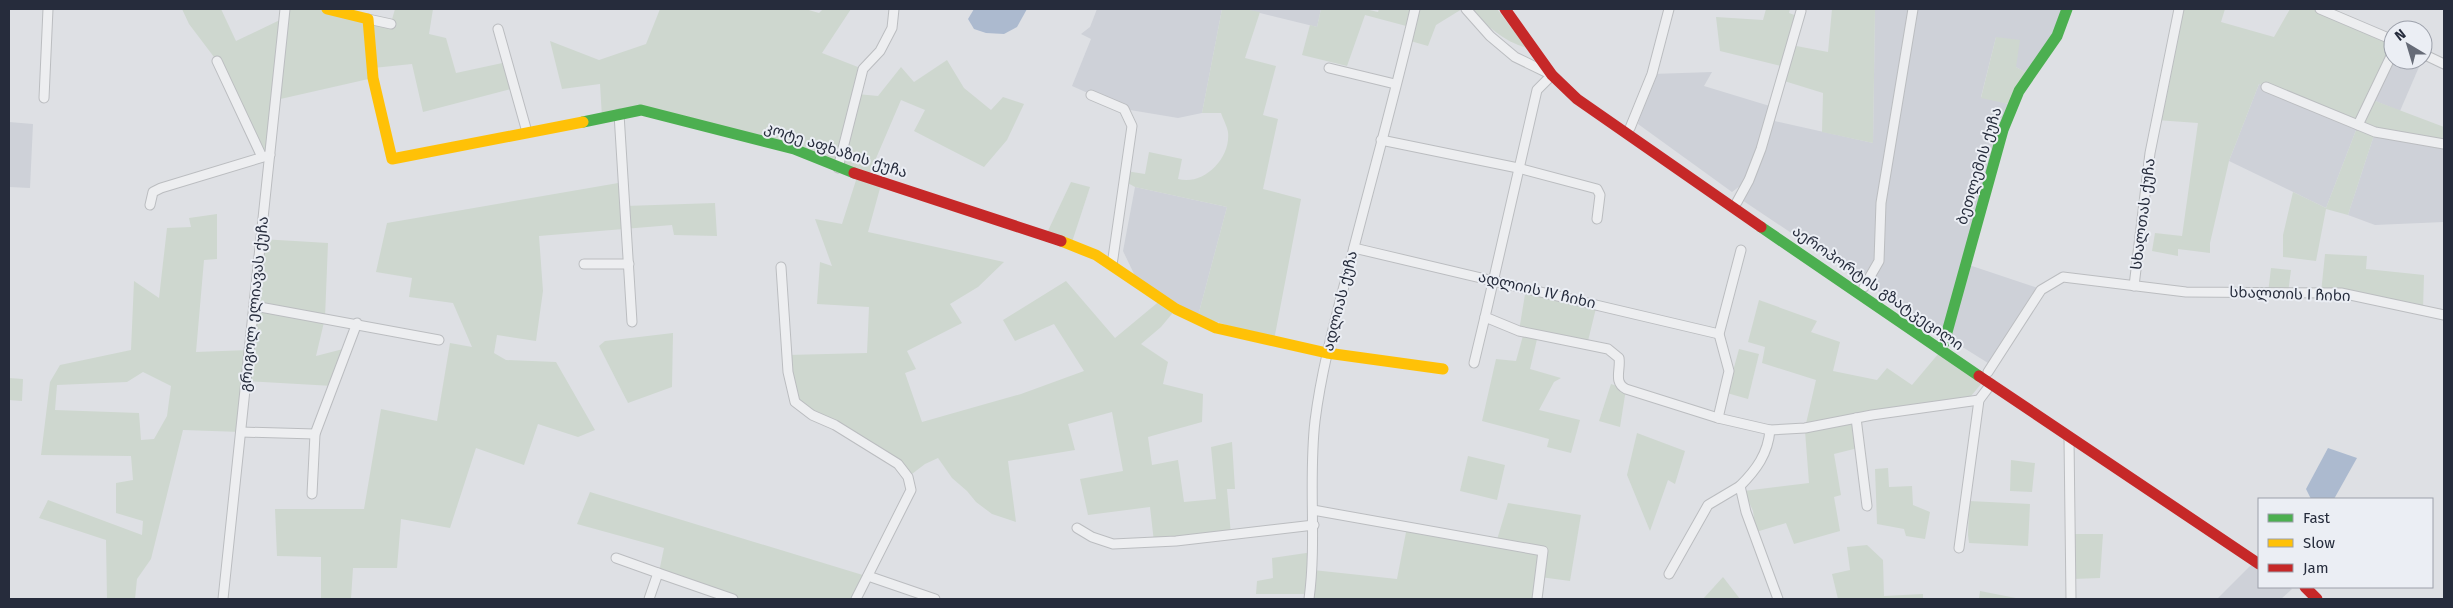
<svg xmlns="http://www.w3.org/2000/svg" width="2453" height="608" font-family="'Fira Sans','Noto Sans Georgian',sans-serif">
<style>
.built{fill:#ced1d8}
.green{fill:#ced7cf;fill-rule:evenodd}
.water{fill:#acbacf}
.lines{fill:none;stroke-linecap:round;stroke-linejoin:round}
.street-casing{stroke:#bbbdc0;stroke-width:11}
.street{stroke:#edeef0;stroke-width:9}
.fast{stroke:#4caf50;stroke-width:11}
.slow{stroke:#ffc107;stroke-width:11}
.jam{stroke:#c62828;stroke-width:11}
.labels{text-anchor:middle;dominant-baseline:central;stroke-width:4;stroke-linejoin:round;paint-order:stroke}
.street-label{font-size:15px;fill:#262c3c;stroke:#ebeef4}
</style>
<rect width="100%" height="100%" fill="#dee0e4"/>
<g class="built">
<path d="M1097,9H1222L1202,113L1178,118L1124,109L1072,86L1091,39L1081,34L1090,27Z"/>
<path d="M1244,9H1321L1317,27Z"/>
<path d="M1875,9H2067L2030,75L2016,67L1996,37L1981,97L2013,105L1966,264L2041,289L1988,363L1948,338L1949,324L1939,332L1742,200L1748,180L1732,192L1638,124L1652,74L1712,72L1704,86L1773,107L1770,120L1873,143Z"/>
<path d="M2393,60H2422L2400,111L2370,99Z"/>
<path d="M2259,84L2358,125L2326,208L2229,161Z"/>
<path d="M9,122L33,124L30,188L9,187Z"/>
<path d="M2375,132L2444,144V222L2375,225L2348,215Z"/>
<path d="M1135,187L1227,207L1198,316L1136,278L1123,251Z"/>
<path d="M2254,562L2259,566V587H2289L2292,589L2281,599H2217Z"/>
</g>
<g class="green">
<path d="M182,9H221L236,41L284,18L285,9H327L391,23L395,9H433L429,34L446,38L456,73L507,62L515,88L423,112L412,64L373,68V78L276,100L270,155L262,157L217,61L189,24Z"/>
<path d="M660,9H805L819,13L823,9H851L822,53L863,69L857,94L878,96L901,67L914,82L947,60L964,88L991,110L1003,97L1024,104L1007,140L984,167L914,131L925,110L901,100L868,177L882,181L868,232L1004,262L978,287L950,304L962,323L907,351L916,369L905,373L922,422L1021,394L1084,371L1054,324L1015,341L1003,320L1066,281L1115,338L1162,299L1176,309L1161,327L1141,344L1168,362L1163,384L1203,394L1202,422L1148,437L1152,465L1178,460L1184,502L1216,499L1211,447L1232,442L1235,489H1227L1231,535L1154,542L1150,507L1088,515L1080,479L1123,471L1112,412L1068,424L1075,450L1008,461L1016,522L992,514L976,502L967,491L952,478L938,458L925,464L908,477L898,464L795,402L787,355L867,353L869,307L817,304L820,262L832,266L815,219L842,224L858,174L666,114L602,117L600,84L562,89L550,41L599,60L646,44Z"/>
<path d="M1222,9H1244L1260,12L1245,58L1276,66L1263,115L1278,119L1263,189L1301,199L1274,340L1198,316L1227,207L1135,187L1124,181L1126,171L1145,174L1149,152L1182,159L1178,179C1203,186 1231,159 1228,132C1227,126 1223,119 1221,113H1202Z"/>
<path d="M1321,9H1365L1378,12L1379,9H1462L1436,25L1428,46L1407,40L1410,27L1365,15L1347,66L1302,55L1310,25L1317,27Z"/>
<path d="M1471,9H1497L1527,48C1503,41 1488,27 1471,9Z"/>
<path d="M1766,9H1790L1789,13L1800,17L1791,45L1828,52L1832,9H1875L1873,143L1822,132L1823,93L1781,80L1785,67L1720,51L1716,17L1763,20Z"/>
<path d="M2179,9H2225L2221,22L2274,37L2290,9H2320L2393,40V52L2370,99L2444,127V144L2375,132L2348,215L2326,209L2316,261L2283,257V235L2293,192L2326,208L2358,125L2259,84L2229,161L2210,243V253L2178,249V256L2152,251L2155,233L2182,236L2198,123L2156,120Z"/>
<path d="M1996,37L2020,40L2016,67L2030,75L2013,105L1981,98Z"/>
<path d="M624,182L625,206L715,203L717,236L674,235L672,225L539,236L543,291L536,341L497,335L494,353L506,360L556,362L595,430L578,437L538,424L524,465L476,448L450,528L401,519L397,568H353L351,599H321V557L277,556L275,509H364L381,409L437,421L450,343L472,347L453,303L409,297L412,278L376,272L387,223Z"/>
<path d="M1071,182L1090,187L1071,245L1046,235Z"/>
<path d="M217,214V259L204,260L196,352L249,350L261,239L328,243L325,318L316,356L347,348L333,386L246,381L241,432L183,430L151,559L137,579L135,599H107L106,540L39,518L48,500L142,535L143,521L116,513V483L133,480L131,456L41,455L50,382L60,365L131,350L134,281L159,298L167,228L191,227L189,218ZM143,372L171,386L167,416L154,439L141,440L139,413L55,410L57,385L127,382Z"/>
<path d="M2325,254L2367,256L2366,269L2424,275L2423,310L2321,293Z"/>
<path d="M2271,268L2291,270L2288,293H2268Z"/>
<path d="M1526,288L1597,304L1587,345L1538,335L1530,369L1561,378L1554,382L1539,410L1580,420L1571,453L1547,447L1549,439L1482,421L1496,359L1516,361L1524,332L1519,331Z"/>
<path d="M1759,300L1817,321L1811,332L1840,342L1833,371L1877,380L1887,368L1912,385L1939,353L1981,384L1971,396L1939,401L1937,406L1805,428L1816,380L1762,363L1765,347L1748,342Z"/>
<path d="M673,333L672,387L628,403L599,346L605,341Z"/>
<path d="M1739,349L1759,354L1748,399L1727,393Z"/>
<path d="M9,378L23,379L22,401L9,400Z"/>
<path d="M1611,384L1626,389L1620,427L1599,421Z"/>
<path d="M1854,423L1858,448L1834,454L1841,495L1834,497L1840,531L1794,544L1786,523L1756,532L1753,511L1744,491L1809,483L1805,431Z"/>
<path d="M1637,433L1685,451L1675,484L1668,480L1650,531L1627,475Z"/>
<path d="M1468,456L1505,465L1497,500L1460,491Z"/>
<path d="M2011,460L2035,463L2032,492L2010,491Z"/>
<path d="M1888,468L1889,487L1912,486L1913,505L1930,512L1925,539L1906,536L1904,529L1877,524L1875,469Z"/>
<path d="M590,492L866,576L855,599H734L659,572L664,548L577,524Z"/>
<path d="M1969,501L2030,504L2028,546L1969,543L1968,535Z"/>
<path d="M1508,503L1581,515L1570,581L1540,577L1537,599H1309V594H1256L1257,581L1273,578L1272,558L1313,552V570L1397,579L1407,527L1496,543Z"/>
<path d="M2072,534H2103L2100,578L2073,579Z"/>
<path d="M1867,545L1883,560L1884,596L1923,594V599H1838L1832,574L1850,570L1847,547Z"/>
<path d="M1723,577L1740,599H1703Z"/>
<path d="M1980,591L2021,599H1979Z"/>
</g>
<g class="water">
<path d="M974,9H1027L1017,27L1004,34L986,33L974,29L968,19Z"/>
<path d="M2328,448L2357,458L2334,499H2311L2306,489Z"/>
</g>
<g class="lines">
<g class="street-casing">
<g id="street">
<path d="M1466,9L1490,36L1515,57L1552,75L1537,90L1485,317L1519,331L1608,349L1619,358C1621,370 1613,382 1626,389L1718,418L1770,430L1805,428L1872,415L1979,400"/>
<path d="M2320,9L2393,40"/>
<path d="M368,19L391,24"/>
<path d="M498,29L527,132"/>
<path d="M2423,54L2444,64"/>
<path d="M217,61L262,157"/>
<path d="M1329,68L1395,84"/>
<path d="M2266,87L2375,132L2444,144"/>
<path d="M1091,95L1124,109L1132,126L1112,265"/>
<path d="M44,98L48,9"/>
<path d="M619,114L632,322"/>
<path d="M2358,125L2393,52"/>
<path d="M1630,128L1652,74L1669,9"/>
<path d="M1381,140L1518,168L1597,189L1600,195L1597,219"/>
<path d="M838,168L863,69L880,51L892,28L894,9"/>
<path d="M1737,202L1749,180L1761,149L1801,11"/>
<path d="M150,205L153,192L161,188L270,155"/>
<path d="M1354,248L1719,334"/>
<path d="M584,264H629"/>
<path d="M781,267L788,372L795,402L812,415L835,425L898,464L908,477L911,490L856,599"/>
<path d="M2134,286L2150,153L2179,9"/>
<path d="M1864,287L1879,261L1881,203L1913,9"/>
<path d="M254,306L439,340"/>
<path d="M1474,363L1485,317"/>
<path d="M1988,372L2041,290L2063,277L2186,292L2341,293L2444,315"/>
<path d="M1718,418L1729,371L1719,334L1741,250"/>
<path d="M1856,418L1867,506"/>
<path d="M1770,430C1768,454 1756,470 1740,486L1746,512L1778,599"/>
<path d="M241,432L315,434"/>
<path d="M2069,438L2071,599"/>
<path d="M312,494L315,434L357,323"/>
<path d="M1313,510L1543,551L1537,599"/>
<path d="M1077,528L1092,537L1113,544L1176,541L1314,525"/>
<path d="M1959,548L1979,400L1991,384"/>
<path d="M616,558L658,573"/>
<path d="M1669,574L1708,505L1740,486"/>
<path d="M868,576L935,599"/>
<path d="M223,599L285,9"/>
<path d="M649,599L658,573L733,599"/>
<path d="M1309,599C1317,540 1308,481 1315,421C1322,365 1338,310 1352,255C1373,173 1396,91 1415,9"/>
</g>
</g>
<use href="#street" class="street"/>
<g class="fast">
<path d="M583,122L641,110L794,149L854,173"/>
<path d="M1761,227L1979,376"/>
<path d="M1944,343L2003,130L2019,91L2057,36L2067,9"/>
</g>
<g class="slow">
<path d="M327,9L368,19L373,78L392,159L583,122"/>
<path d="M1061,241L1096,255L1176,309L1216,328L1327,353L1443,369"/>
</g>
<g class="jam">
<path d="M1505,9L1552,75L1577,99L1761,227"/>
<path d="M854,173L1061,241"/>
<path d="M1979,376L2259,564"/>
<path d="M2305,587L2317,599"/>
</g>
</g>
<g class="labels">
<g class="street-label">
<text transform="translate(836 150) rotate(18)">კოტე აფხაზის ქუჩა</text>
<text transform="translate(1979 166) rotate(-73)">ბეთლემის ქუჩა</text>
<text transform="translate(2143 214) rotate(-83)">სხალთას ქუჩა</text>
<text transform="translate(1878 288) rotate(35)">აეროპორტის გზატკეცილი</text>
<text transform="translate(1537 290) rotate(13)">ადლიის IV ჩიხი</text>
<text transform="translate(2290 294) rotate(2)">სხალთის I ჩიხი</text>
<text transform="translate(1340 301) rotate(-76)">ადლიას ქუჩა</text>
<text transform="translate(254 304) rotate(-84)">გრიგოლ ელიავას ქუჩა</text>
</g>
</g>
<rect width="2453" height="608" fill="none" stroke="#262c3c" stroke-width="20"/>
<rect x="2258" y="498" width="175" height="90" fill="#ebeef4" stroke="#9ca0aa"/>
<rect x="2268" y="514" width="25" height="8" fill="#4caf50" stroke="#9ca0aa"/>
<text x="2303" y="523" font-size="15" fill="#262c3c">Fast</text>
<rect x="2268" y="539" width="25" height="8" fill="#ffc107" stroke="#9ca0aa"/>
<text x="2303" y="548" font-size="15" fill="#262c3c">Slow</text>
<rect x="2268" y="564" width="25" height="8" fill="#c62828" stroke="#9ca0aa"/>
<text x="2303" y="573" font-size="15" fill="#262c3c">Jam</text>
<g transform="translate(2408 45) rotate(322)"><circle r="24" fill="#ebeef4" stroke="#9ca0aa"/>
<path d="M0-4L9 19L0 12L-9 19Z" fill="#666b77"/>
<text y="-8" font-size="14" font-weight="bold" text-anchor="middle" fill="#262c3c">N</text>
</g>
</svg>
